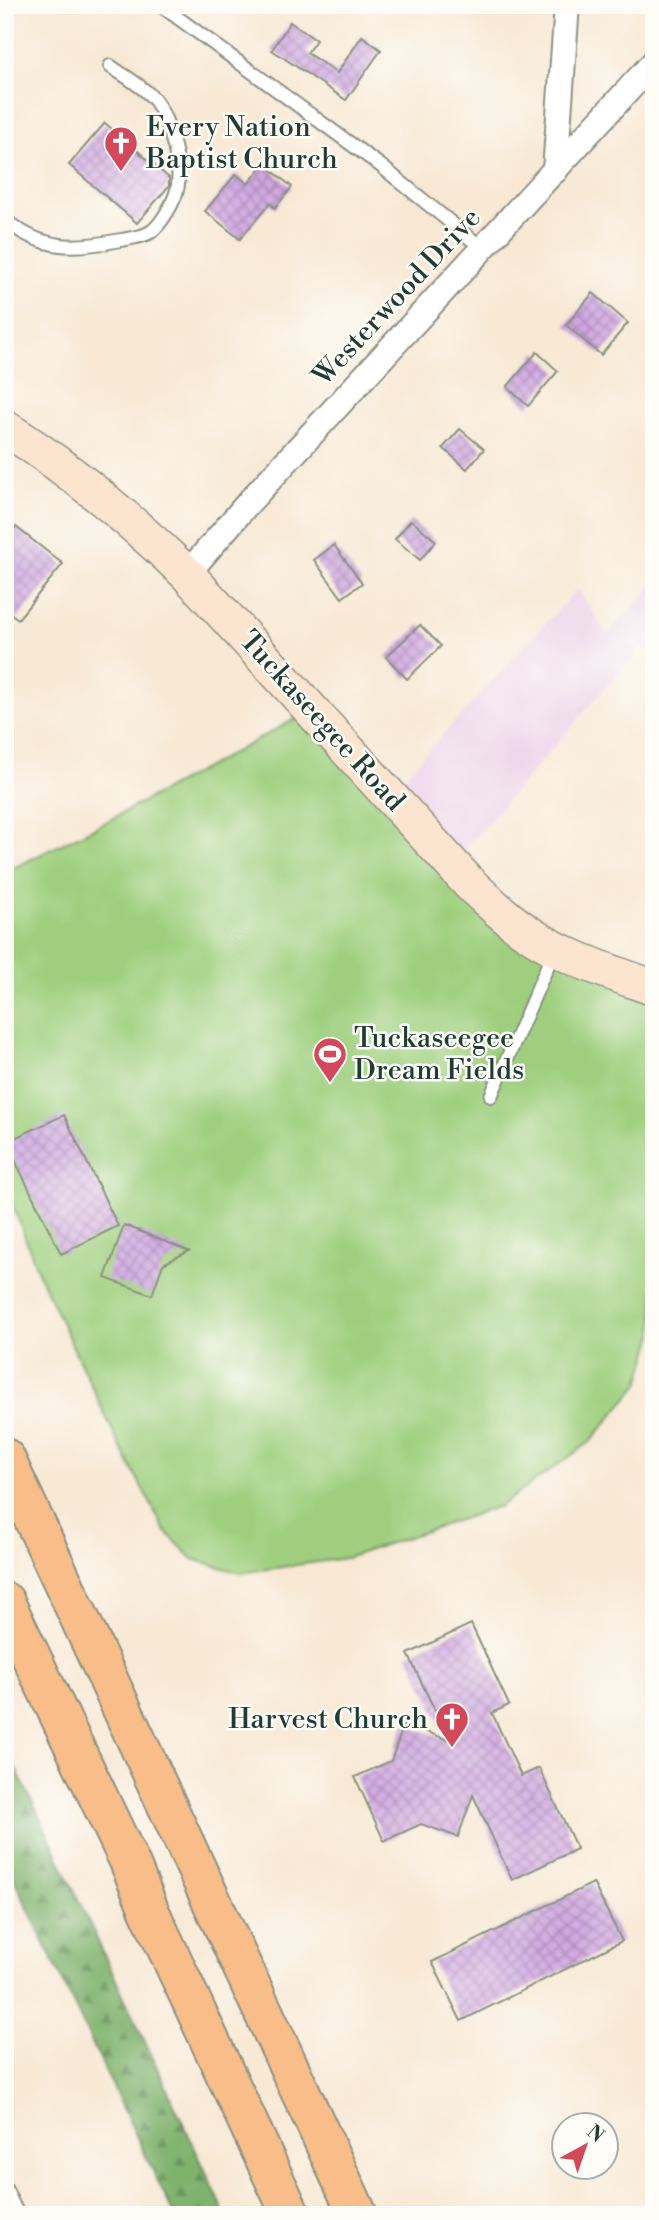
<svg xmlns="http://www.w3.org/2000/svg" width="659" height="2220" font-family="'Libre Bodoni',serif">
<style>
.built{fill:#ecd1ea}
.forest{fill:url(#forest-firs);stroke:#4f7850;stroke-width:2}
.pitch{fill:#9fcf7e;stroke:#5f8659;stroke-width:2}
.building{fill:url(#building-cross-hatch)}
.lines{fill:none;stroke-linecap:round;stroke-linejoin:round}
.lane-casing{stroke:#8c9284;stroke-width:16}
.street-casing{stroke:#8c9284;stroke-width:28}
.secondary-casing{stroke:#8c9284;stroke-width:38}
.highway-casing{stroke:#8c9284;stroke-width:42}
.lane{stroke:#fff;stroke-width:12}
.street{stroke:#fff;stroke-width:24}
.secondary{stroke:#fce5d0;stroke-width:35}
.highway{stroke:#f8bd89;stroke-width:38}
.labels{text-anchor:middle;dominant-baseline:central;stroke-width:5;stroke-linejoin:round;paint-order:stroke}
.poi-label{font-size:28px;fill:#1f3d34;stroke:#fdfcf7;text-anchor:start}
.street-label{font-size:28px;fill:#1f3d34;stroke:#fdfcf7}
</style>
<defs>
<pattern id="forest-firs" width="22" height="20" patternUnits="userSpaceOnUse" patternTransform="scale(1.75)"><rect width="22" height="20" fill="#7fb26d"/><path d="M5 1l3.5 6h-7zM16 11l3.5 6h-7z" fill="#67925a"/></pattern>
<pattern id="building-cross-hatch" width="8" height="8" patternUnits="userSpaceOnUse" patternTransform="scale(1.75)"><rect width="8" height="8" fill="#d0a7e1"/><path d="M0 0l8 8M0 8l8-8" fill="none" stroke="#a889b7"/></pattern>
</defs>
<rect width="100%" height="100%" fill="#fdfcf7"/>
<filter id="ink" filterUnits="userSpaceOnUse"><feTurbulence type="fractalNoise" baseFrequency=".0143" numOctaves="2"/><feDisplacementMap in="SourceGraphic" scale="14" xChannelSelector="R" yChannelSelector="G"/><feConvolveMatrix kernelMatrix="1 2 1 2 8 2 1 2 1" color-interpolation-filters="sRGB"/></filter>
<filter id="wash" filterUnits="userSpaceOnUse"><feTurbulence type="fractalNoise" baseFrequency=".00686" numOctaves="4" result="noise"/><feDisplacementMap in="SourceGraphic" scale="28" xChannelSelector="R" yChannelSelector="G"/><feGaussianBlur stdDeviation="1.57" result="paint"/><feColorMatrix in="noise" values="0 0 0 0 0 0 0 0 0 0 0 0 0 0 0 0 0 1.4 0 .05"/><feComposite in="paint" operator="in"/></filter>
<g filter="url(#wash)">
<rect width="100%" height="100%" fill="#f8e8d4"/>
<path class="built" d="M654,584V654L640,648L454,861L392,790L577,589L608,634Z"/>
<path class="forest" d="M5,1747L34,1805L226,2215H174L5,1860Z"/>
<path class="pitch" d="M312,710L469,883L654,984V1334L639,1384L590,1442L500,1506L346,1558L240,1573L193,1559L165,1531L117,1440L40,1277L5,1184V872L104,823Z"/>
<g id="blocks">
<g class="building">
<path d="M290,22L316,40L307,53L337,73L362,36L381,50L346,100L272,50Z"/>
<path d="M105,123L169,178V186L137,223L69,165Z"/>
<path d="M264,164L292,187L275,208L270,203L240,239L205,211L236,174L248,184Z"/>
<path d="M593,293L628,323L601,355L566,325Z"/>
<path d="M537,352L558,371L528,406L507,387Z"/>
<path d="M460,429L484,449L467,469L443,448Z"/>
<path d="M411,520L436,541L420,560L395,539Z"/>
<path d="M16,527L63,564L18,619L5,609V540Z"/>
<path d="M334,545L362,583L342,598L314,560Z"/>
<path d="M420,625L441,646L407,679L386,657Z"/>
<path d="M64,1115L118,1226L61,1254L6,1142Z"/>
<path d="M124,1225L189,1251L163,1264L152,1295L105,1278Z"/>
<path d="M471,1624L509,1705L492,1713L521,1776L539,1768L577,1849L512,1880L473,1795L458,1837L421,1824L384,1841L355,1777L391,1761L404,1724L449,1740L408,1654Z"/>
<path d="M593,1883L622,1941L461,2021L432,1962Z"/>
</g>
</g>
</g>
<g filter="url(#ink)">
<use href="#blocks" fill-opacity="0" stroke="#8c9284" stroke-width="2"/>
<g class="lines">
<g class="lane-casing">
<g id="lane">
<path d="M163,7L381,166L482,248"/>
<path d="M5,220C43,251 75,249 121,240C131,238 144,237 152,231C162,223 174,202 177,190C183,167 168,116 153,98C141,85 125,76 110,66"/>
<path d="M491,1096L554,951"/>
<path d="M5,2188L18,2215"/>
</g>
</g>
<g class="street-casing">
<g id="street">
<path d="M555,171L567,5"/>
<path d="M187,574L249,502L654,62"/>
</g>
</g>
<g class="secondary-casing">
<path id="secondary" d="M5,428C72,470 131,520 187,574L469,883C489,902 509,921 533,936C569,959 613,973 654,988"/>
</g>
<g class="highway-casing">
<g id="highway">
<path d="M5,1458L358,2215"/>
<path d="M5,1602L129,1861L149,1910L291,2215"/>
</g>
</g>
<use href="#lane" class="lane"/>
<use href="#street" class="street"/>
<use href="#secondary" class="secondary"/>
<use href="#highway" class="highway"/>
</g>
</g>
<defs>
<g id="church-pin" transform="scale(1.75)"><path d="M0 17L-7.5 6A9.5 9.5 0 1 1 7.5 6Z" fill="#d1495b" stroke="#fdfcf7"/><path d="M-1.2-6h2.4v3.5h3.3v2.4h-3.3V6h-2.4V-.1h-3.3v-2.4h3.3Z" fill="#fff"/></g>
<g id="stadium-pin" transform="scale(1.75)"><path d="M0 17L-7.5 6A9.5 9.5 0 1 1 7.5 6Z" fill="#d1495b" stroke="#fdfcf7"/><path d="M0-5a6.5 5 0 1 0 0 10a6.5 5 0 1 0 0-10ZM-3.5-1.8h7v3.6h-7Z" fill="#fff"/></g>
</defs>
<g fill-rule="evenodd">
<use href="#church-pin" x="121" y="143"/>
<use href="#stadium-pin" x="330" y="1054"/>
<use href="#church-pin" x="452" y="1719"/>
</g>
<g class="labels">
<g class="poi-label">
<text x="146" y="127">Every Nation<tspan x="146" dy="32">Baptist Church</tspan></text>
<text x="354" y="1038">Tuckaseegee<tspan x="354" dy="32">Dream Fields</tspan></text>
<text x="428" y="1719" text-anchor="end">Harvest Church</text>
</g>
<g class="street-label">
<text transform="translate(397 297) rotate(-47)">Westerwood Drive</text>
<text transform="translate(322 721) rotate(48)">Tuckaseegee Road</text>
</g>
</g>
<rect width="659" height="2220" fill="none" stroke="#fdfcf7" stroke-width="28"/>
<g transform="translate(585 2146) rotate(40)"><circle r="33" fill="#fdfcf7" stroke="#a4b0a9" stroke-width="2"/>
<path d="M0-5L12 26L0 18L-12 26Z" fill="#d1495b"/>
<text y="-10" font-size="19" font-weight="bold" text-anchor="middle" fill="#1f3d34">N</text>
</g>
</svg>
